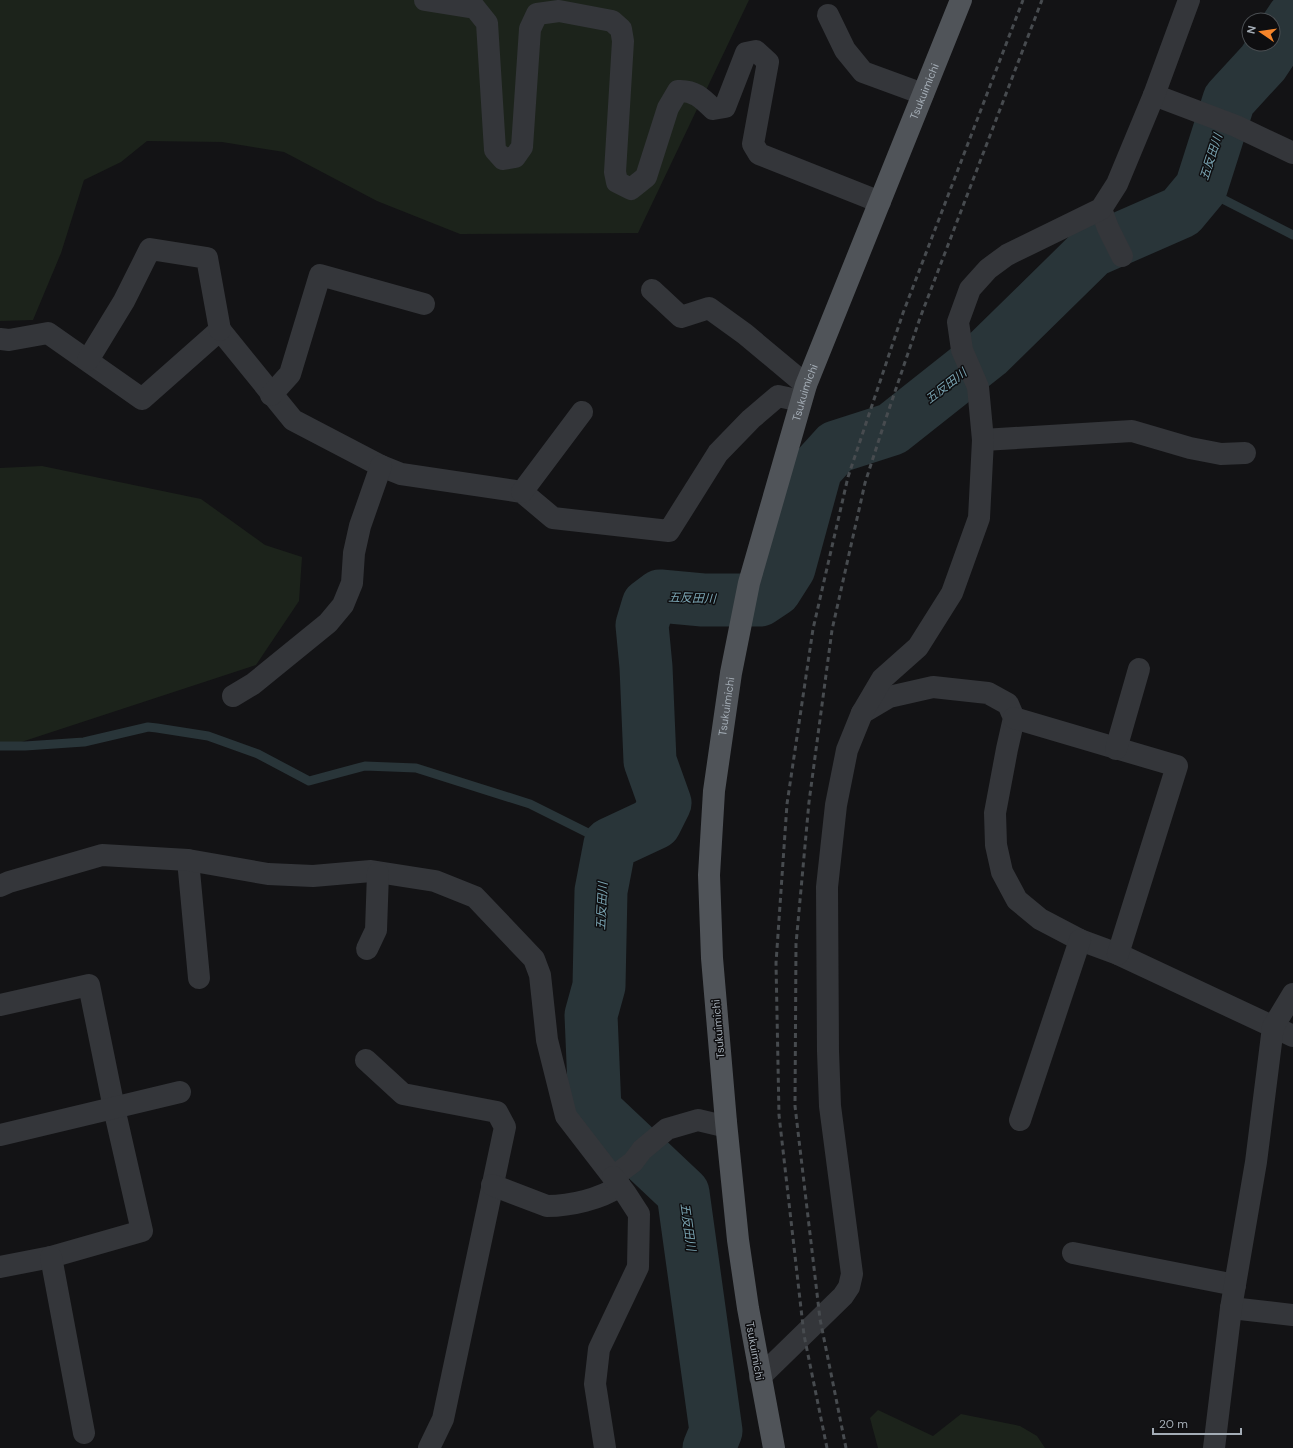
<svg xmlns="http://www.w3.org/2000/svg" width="1293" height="1448" font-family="'DM Sans','Noto Sans JP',sans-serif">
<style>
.green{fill:#1c231b}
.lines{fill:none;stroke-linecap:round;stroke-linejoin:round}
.stream{stroke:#293539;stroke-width:9}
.river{stroke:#293539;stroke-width:53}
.minor{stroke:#34363a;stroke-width:22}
.major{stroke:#505459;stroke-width:22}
.rail{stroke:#474b4f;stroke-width:3;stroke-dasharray:5 4;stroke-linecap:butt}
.labels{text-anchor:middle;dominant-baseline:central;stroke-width:3;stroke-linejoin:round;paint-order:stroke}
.street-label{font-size:11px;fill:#a4adb6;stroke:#0e0e10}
.water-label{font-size:12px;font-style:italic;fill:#7aa4b2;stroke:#0e0e10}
</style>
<rect width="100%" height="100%" fill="#131315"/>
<g class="green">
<path d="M0,0H749L638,233L460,234L377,201L284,152L222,142L147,141L121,162L84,180L61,253L33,320L0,321Z"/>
<path d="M42,466L201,499L265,545L302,557L299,601L256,665L0,749V468Z"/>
<path d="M878,1410L933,1436L961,1414L1020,1426L1037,1436L1045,1448H878L870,1418Z"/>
</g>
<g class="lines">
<g class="stream">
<path d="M1201,188L1293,235"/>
<path d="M0,746H25L84,742L148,727L157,728L208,736L258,754L309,781L365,766L416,768L530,804L610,844"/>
</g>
<path class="river" d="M709,1448L716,1431L683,1193L595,1110L591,1015L599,986L601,891L610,844L655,823L665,803L650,761L646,667L642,625L648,605L660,596L703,600H760L775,590L789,568L816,469L836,447L892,429L988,353L1092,251L1181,212L1201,188L1229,100L1263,63L1293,18"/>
<g class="minor">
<path d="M425,0L475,8L487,23L495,150L503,159L515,157L522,147L530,29L537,14L559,11L612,21L621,29L623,41L615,172L617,182L631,189L646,177L668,108L678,91C694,90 702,98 713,109L725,107L746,53L756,51L768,62L753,144L759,154L880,202"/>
<path d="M828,15L845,50L863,72L923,94"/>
<path d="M1154,95L1236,126L1293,153"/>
<path d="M1101,209L1108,228L1122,256"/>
<path d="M652,290L681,317L709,308L745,334L806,385"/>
<path d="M0,339L9,340L48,333L142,399L220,330L293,420L381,466L401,474L522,492L553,518L669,531L718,453L751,419L778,396L801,401"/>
<path d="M88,360L124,301L150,249L207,258L220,330"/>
<path d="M271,395L290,374L320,275L424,304"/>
<path d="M983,440L1132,431L1190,448L1221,454L1245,453"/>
<path d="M522,492L582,412"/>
<path d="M233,696L253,684L328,623L343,605L352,583L354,553L360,526L381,466"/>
<path d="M862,713L889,697L933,687L988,693L1008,704L1014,718L1007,749L995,813L996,845L1002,872L1017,900L1040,919L1080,940L1118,954L1293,1036"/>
<path d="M1014,718L1177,766L1118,954"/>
<path d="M1116,749L1139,669"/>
<path d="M188,860L199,978"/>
<path d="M0,886L9,882L102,855L188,860L268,874L313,876L371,871L435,881L475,897L534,959L540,975L547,1040L566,1116L613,1177L633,1162L642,1150L667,1129L698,1120L719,1125L726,1122"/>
<path d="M367,949L376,930L378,873"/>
<path d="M0,1005L89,985L114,1108L142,1231L51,1257L0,1267"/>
<path d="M366,1060L403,1094L497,1112L505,1127L443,1419L429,1448"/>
<path d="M1020,1120L1080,940"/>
<path d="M0,1135L180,1092"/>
<path d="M492,1185L547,1206C571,1206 600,1199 620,1186"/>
<path d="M1073,1253L1235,1285"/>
<path d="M51,1257L84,1433"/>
<path d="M1231,1308L1293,1315"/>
<path d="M760,1377L843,1296L849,1287L852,1274L830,1106L828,1051L827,887L836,805L847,750L862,713L882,679L918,647L952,593L979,518L983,440L978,387L962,350L958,322L970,289L988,269L1007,255L1101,209L1117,184L1154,95L1189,0"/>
<path d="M605,1448L595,1384L599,1349L638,1267L639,1214L626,1194L613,1177"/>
<path d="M1214,1448L1231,1308L1256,1162L1273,1027L1293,994"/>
</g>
<path class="major" id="s1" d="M774,1448L748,1308L738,1240L726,1122L712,958L709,875L714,791L731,673L749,583L806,385L961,0"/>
<g class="rail">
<path d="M827,1448L804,1335L779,1115L776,963L787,804L813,629L848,477L903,313L1023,0"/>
<path d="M846,1448L820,1319L795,1106L796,944L809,802L832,630L865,483L885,421L920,318L1042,0"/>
</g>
</g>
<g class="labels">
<g class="street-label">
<text stroke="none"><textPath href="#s1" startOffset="1395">Tsukuimichi</textPath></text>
<text stroke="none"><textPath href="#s1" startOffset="1071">Tsukuimichi</textPath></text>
<text stroke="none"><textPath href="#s1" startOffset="747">Tsukuimichi</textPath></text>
<text transform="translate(718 1029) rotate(-95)">Tsukuimichi</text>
<text transform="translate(755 1351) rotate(80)">Tsukuimichi</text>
</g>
<g class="water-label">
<text transform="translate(1211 157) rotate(-72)">五反田川</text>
<text transform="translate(946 386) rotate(-38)">五反田川</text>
<text transform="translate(692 598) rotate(2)">五反田川</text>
<text transform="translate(602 906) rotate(-87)">五反田川</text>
<text transform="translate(688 1227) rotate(82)">五反田川</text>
</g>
</g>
<g transform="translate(1261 32) rotate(283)"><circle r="19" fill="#0e0e10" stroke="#4a4e52"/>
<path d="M0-3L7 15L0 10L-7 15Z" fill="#f5852a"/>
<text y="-6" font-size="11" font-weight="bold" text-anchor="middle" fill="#a4adb6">N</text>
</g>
<path d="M1153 1428v6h88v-6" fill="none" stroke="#a4adb6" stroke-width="2"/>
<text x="1159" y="1428" font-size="12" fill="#a4adb6" stroke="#0e0e10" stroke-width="3" paint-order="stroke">20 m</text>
</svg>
